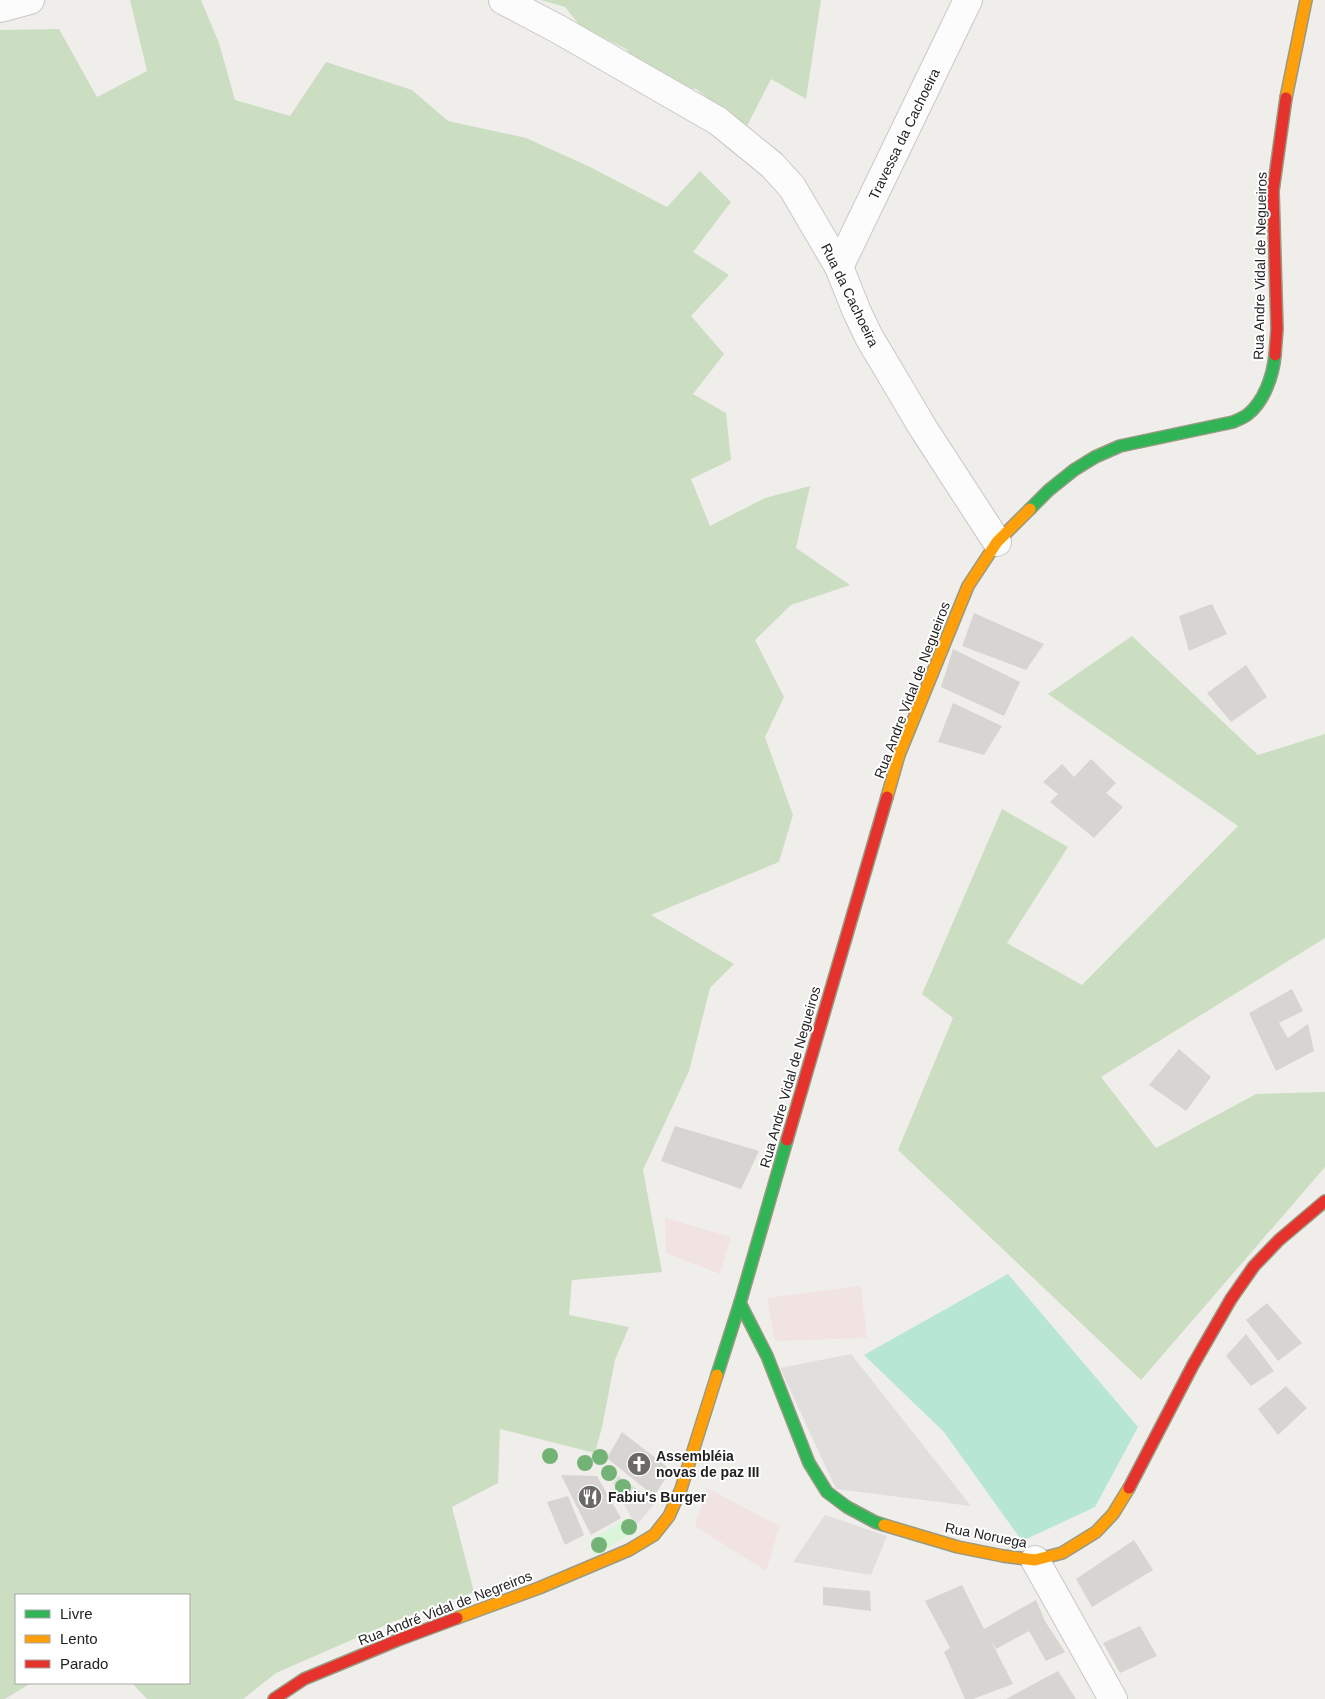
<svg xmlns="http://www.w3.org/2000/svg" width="1325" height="1699" font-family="Arial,sans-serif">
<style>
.commercial{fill:#f1e3e1}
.forest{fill:#cbdec1}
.park{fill:#daf5da}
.pitch{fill:#b7e6d2}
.parking{fill:#e0dfde}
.building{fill:#d7d4d2}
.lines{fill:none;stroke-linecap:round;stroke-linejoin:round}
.street-casing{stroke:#c9c8c7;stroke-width:30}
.fast-casing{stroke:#999a82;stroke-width:14}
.slow-casing{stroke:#999a82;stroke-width:14}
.jam-casing{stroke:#999a82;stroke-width:14}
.street{stroke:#fdfcfc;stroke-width:28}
.fast{stroke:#30b455;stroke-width:11}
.slow{stroke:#ff9f0a;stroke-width:11}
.jam{stroke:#e5322d;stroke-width:11}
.tree{fill:#73b476}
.labels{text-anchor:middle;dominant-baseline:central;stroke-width:4;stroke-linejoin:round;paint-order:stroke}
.street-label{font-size:14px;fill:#222;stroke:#fff}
.poi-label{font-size:14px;font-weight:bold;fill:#222;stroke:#fff;text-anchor:start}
</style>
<rect width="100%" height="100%" fill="#f0eeeb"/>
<g class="commercial">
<path d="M665,1218L731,1237L720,1274L666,1253Z"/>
<path d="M861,1286L867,1338L775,1341L767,1298Z"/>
<path d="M707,1488L780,1526L766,1571L695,1526Z"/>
</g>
<g class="forest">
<path d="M130,0H201L219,43L235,100L290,116L326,62L412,90L448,121L526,138L588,166L667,207L700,171L731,202L693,252L729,275L691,316L724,354L693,394L726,413L731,460L691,479L710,526L765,498L810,486L796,548L850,585L791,605L755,640L784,697L765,737L793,815L779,862L651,915L734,964L710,988L689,1071L643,1170L662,1272L572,1280L569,1315L629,1327L615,1360L602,1427L595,1453L500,1429L498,1483L452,1507L474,1592L395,1621L276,1673L243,1699H147L132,1683H189V1595H16V1683H31L5,1699H0V30L59,29L97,97L147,71Z"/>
<path d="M541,0H821L806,99L771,79L746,128L696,89L657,86L626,49L581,27L565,7Z"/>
<path d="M1132,636L1258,755L1325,734V938L1101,1077L1156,1148L1256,1094L1325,1092V1167L1141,1380L898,1150L953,1018L922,994L1002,809L1068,847L1007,943L1082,985L1238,826L1048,694Z"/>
</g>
<path class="park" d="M627,1518L636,1531L593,1556L591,1540Z"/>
<path class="pitch" d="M1008,1274L1138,1427L1095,1507L1022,1541L944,1432L864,1355Z"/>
<g class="parking">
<path d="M851,1354L971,1506L836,1489L780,1368Z"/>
<path d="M618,1476L656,1502L636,1526L613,1484Z"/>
<path d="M825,1515L887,1536L871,1575L793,1562Z"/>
</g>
<g class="building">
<path d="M1212,604L1227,634L1189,651L1179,616Z"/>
<path d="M974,613L1044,644L1026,670L962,646Z"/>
<path d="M953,649L1020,682L1004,716L941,687Z"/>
<path d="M1246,665L1267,697L1231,722L1207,693Z"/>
<path d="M953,703L1002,726L984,755L938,742Z"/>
<path d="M1091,759L1116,783L1106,793L1123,807L1094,838L1050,802L1058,794L1043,782L1062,764L1074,777Z"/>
<path d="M1292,989L1303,1011L1279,1023L1288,1038L1308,1024L1314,1051L1276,1071L1249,1013Z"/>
<path d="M1179,1049L1211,1077L1186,1111L1149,1085Z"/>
<path d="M675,1126L759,1151L741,1189L661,1161Z"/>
<path d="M1267,1303L1302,1343L1278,1361L1246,1320Z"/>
<path d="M1246,1334L1274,1371L1251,1386L1226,1356Z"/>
<path d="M1286,1386L1307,1408L1278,1435L1258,1409Z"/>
<path d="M622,1432L671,1470L654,1496L607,1458Z"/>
<path d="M561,1475L597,1476L621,1518L591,1535Z"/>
<path d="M568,1496L584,1535L565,1545L547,1502Z"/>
<path d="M1134,1540L1153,1570L1092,1607L1076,1579Z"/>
<path d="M962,1585L984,1629L1036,1600L1045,1621L1065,1652L1046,1661L1029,1631L996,1649L989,1637L1013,1684L973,1699H965L944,1652L950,1648L925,1601Z"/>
<path d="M823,1587L870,1591L871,1611L823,1605Z"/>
<path d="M1140,1626L1157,1656L1120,1673L1103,1643Z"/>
<path d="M1058,1671L1076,1699H1006Z"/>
</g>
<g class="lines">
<g class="street-casing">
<g id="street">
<path d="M503,0L558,29L718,121L772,165L792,187L839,267L857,312L869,337L923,428L997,542"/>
<path d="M0,8L30,0"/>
<path d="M839,267L968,0"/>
<path d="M1035,1560L1113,1699"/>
</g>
</g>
<g class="fast-casing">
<g id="fast">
<path d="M1030,509L1049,490L1074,470L1095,457L1120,446L1233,422C1237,420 1243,418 1247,415C1264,402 1273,376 1275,355"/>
<path d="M740,1303L767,1356L809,1463L827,1492L847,1507L875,1522L884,1525"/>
<path d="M717,1375L740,1303L787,1140"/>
</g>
</g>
<g class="slow-casing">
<g id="slow">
<path d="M1286,98L1306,0"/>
<path d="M887,797L899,755L968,586L997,542L1030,509"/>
<path d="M884,1525L958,1547L1003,1556L1035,1560L1062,1553L1096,1532L1113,1514L1129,1488"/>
<path d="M457,1618L539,1588L629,1550L654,1535L669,1516L681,1489L717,1375"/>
</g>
</g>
<g class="jam-casing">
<g id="jam">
<path d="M1275,355L1277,329L1273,191L1286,98"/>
<path d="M787,1140L887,797"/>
<path d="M1129,1488L1193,1365L1231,1299L1254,1266L1279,1240L1325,1201"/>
<path d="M274,1699L304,1679L398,1640L457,1618"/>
</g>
</g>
<use href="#street" class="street"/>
<use href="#fast" class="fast"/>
<use href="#slow" class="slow"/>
<use href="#jam" class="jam"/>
</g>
<g class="tree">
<circle cx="550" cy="1456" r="8"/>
<circle cx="600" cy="1457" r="8"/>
<circle cx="585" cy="1463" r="8"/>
<circle cx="609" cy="1473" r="8"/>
<circle cx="623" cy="1487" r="8"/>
<circle cx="629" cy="1527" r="8"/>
<circle cx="599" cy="1545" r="8"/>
</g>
<defs>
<g id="church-disc" transform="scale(1.25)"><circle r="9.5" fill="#6a6968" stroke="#fff"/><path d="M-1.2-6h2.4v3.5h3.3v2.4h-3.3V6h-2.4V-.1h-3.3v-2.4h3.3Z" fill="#fff"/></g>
<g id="restaurant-disc" transform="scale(1.25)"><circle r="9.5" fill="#6a6968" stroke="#fff"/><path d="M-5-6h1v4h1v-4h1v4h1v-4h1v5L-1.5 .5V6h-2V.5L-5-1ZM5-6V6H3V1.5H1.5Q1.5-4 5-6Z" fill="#fff"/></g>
</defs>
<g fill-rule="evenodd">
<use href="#church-disc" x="639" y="1464"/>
<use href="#restaurant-disc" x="590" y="1497"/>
</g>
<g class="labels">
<g class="street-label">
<text transform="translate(904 134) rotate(-64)">Travessa da Cachoeira</text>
<text transform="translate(1260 266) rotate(-89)">Rua Andre Vidal de Negueiros</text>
<text transform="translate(850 295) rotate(64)">Rua da Cachoeira</text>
<text transform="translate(912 690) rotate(-69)">Rua Andre Vidal de Negueiros</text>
<text transform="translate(790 1077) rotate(-74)">Rua Andre Vidal de Negueiros</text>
<text transform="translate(986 1535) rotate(11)">Rua Noruega</text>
<text transform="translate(445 1608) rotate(-21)">Rua André Vidal de Negreiros</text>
</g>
<g class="poi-label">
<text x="656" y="1456">Assembléia<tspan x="656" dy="16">novas de paz III</tspan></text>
<text x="608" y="1497">Fabiu's Burger</text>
</g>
</g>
<rect x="15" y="1594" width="175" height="90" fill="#ffffff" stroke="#a7a7a7"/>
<rect x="25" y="1610" width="25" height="8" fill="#30b455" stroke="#a7a7a7"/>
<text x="60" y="1619" font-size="15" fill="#222222">Livre</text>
<rect x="25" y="1635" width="25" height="8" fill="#ff9f0a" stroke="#a7a7a7"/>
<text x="60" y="1644" font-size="15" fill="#222222">Lento</text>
<rect x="25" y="1660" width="25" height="8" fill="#e5322d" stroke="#a7a7a7"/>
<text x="60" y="1669" font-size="15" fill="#222222">Parado</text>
</svg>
